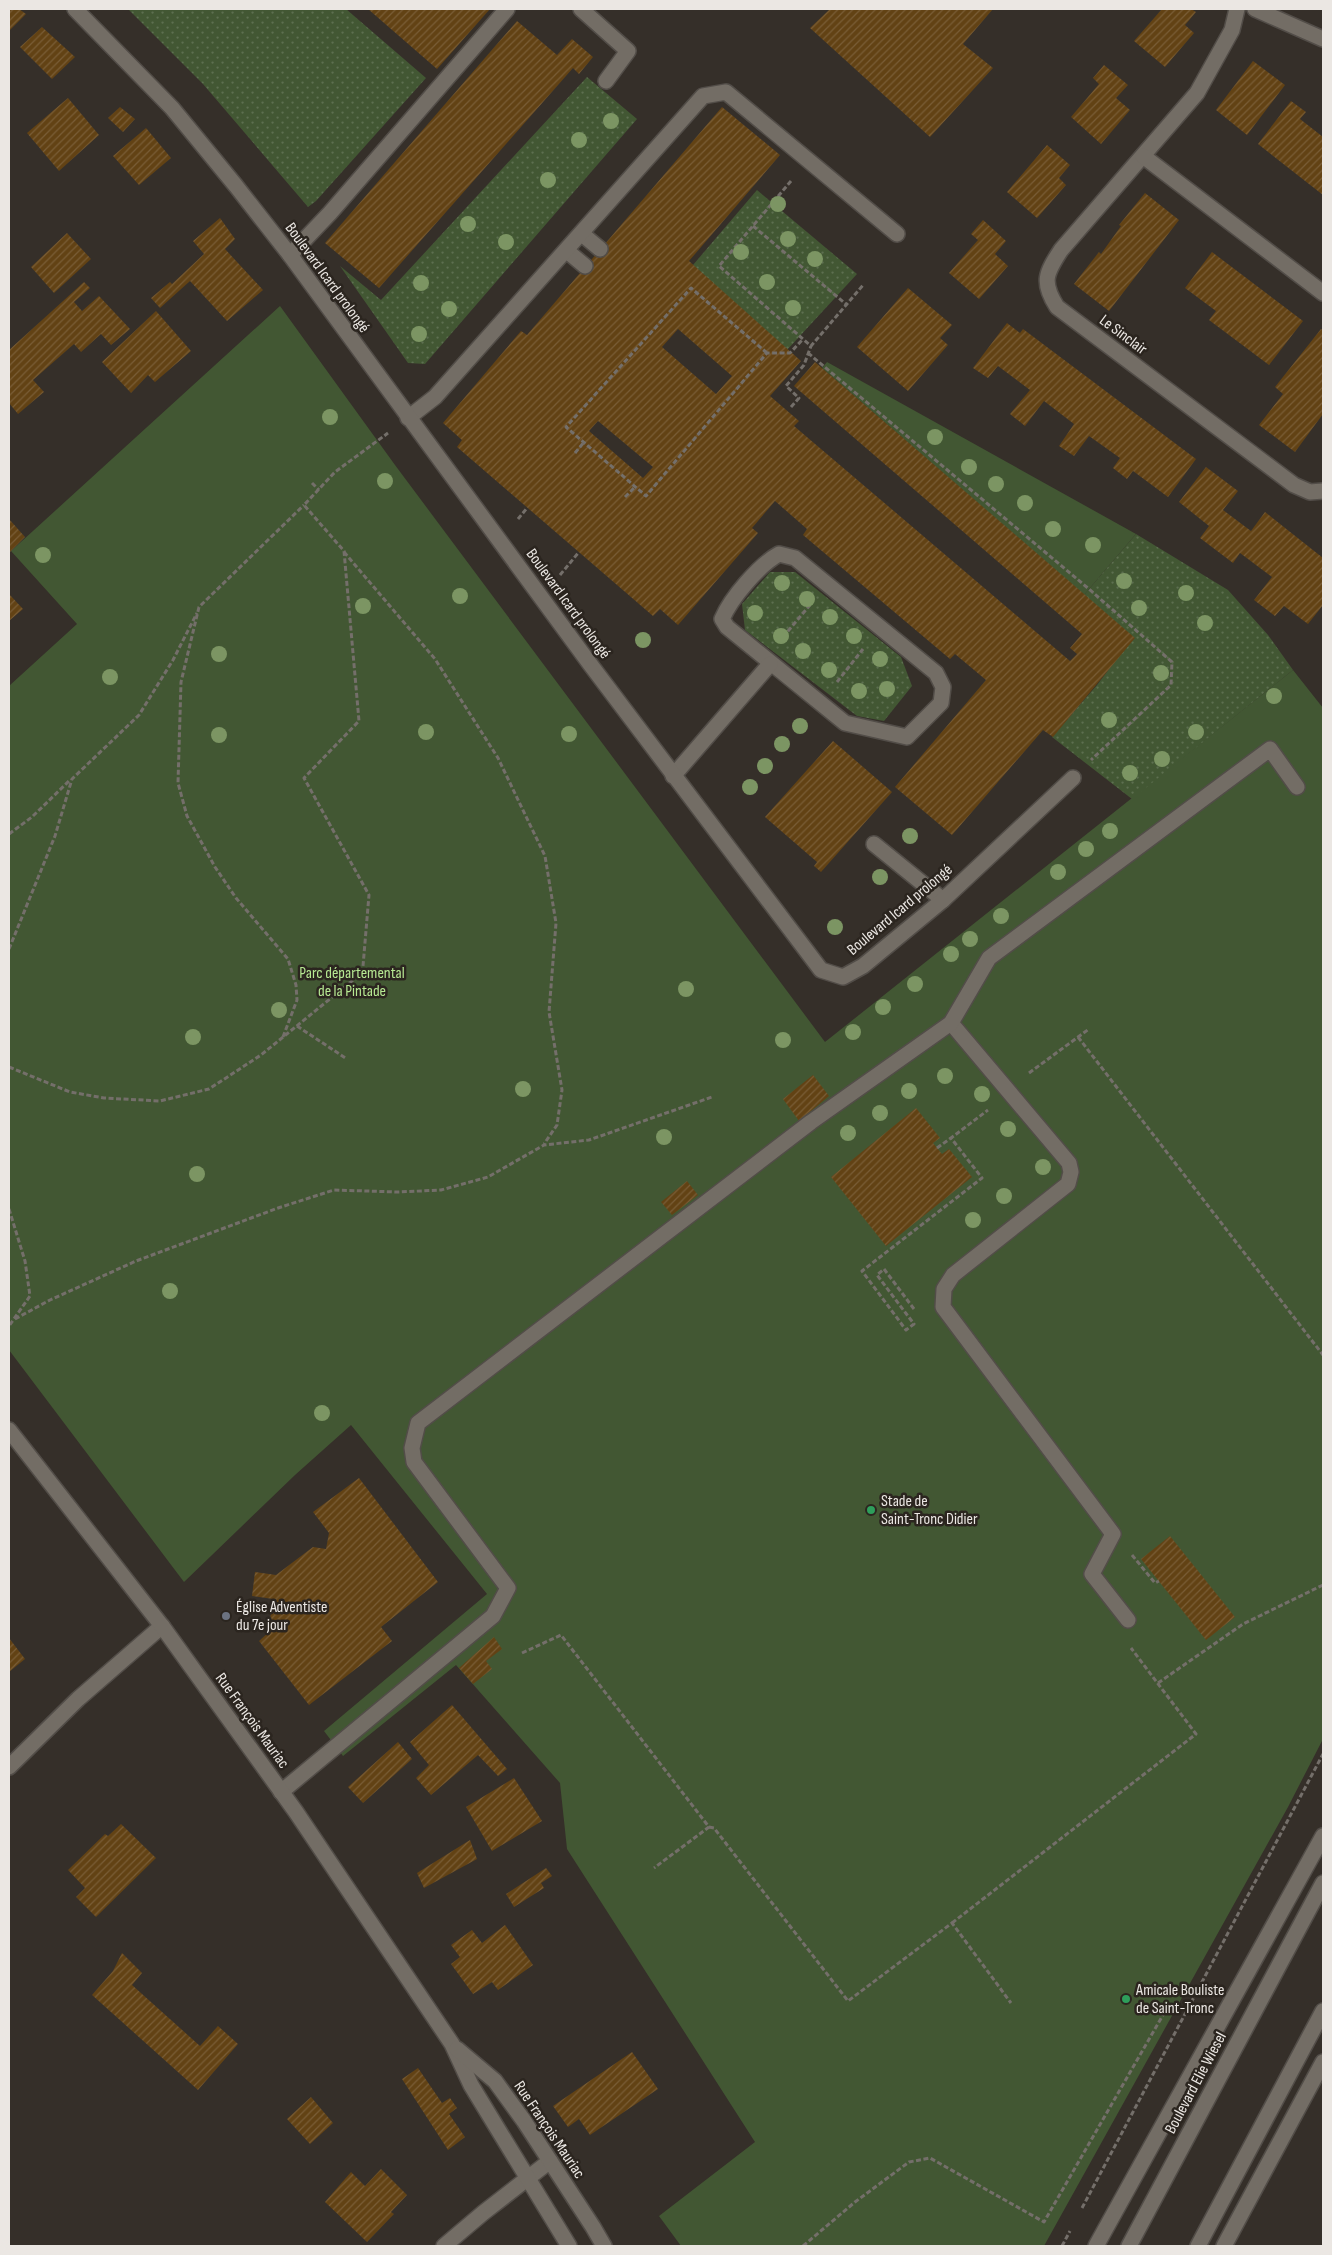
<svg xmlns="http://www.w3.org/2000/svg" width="1332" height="2255" font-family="'Sofia Sans Condensed',sans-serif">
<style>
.green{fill:#425733}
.garden{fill:url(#garden-dots)}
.building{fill:url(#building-hatch);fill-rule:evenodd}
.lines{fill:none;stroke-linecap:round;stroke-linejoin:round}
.service-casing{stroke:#524d48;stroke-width:18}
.minor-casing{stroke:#524d48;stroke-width:18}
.tertiary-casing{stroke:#524d48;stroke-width:18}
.path{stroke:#746f6a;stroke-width:3;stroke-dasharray:5 2.5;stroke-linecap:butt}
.service{stroke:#736d65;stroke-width:15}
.minor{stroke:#736d65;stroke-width:15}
.tertiary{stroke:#736d65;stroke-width:15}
.tree{fill:#7c9563}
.leisure-dot{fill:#2e9e5b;stroke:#2b251f;stroke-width:2}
.worship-dot{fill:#6b7280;stroke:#2b251f;stroke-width:2}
.labels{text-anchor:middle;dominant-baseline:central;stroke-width:5;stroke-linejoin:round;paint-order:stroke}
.street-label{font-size:16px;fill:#ebe7e3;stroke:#2b251f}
.park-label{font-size:16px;fill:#b6e892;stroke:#2b251f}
.poi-label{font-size:16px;fill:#ebe7e3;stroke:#2b251f;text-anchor:start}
</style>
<defs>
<pattern id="garden-dots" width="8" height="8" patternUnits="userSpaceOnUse" patternTransform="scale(1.25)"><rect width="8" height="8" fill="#425733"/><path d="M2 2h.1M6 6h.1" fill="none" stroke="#5d6f50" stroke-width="1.8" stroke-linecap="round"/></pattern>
<pattern id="building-hatch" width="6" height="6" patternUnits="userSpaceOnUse" patternTransform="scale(1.25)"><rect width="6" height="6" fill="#624214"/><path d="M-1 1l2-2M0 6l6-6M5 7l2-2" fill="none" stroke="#795d36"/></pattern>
</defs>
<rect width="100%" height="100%" fill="#352f29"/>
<g class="green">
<path d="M280,306L395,465L825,1042L1293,670L1323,708V1739L1288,1807L1044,2246H681L659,2216L755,2142L567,1849L560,1783L456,1665L343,1756L324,1731L487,1594L351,1425L295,1475L184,1582L9,1350V686L77,624L11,551Z"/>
<path d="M827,362L1136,534L1084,595L822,368Z"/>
</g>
<g class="garden">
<path d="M128,9H346L426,78L316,201L308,207L203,84Z"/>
<path d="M587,77L637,119L425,364L408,363L340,266L381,300Z"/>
<path d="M757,190L857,274L787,350L693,265Z"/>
<path d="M1136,534L1228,590L1268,635L1293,670L1132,799L1052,737L1097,685L1115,661L1084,595Z"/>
<path d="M770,572H795L901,657L912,686L884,721L857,716L745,630L742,604Z"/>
</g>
<g class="building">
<path d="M9,9H19L26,14L9,31Z"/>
<path d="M368,9H490L437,69Z"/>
<path d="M830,9H993L963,44L993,68L930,137L810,28Z"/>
<path d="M1162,9H1191L1196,12L1185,25L1194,33L1165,67L1134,41Z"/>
<path d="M517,21L557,55L572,39L593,57L579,74L573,68L379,288L325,243Z"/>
<path d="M42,27L75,57L52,79L20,47Z"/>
<path d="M1253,61L1285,85L1247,135L1216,110Z"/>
<path d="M1104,65L1128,85L1116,98L1130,110L1101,144L1071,117L1099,84L1093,78Z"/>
<path d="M68,98L99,135L59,171L27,133Z"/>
<path d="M1291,101L1306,112L1300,119L1323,137V195L1258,144Z"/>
<path d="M120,107L135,119L123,132L108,118Z"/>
<path d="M722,107L780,155L689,261L801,361L770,396L799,421L794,426L1070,661L1077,654L1070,648L1082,634L794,386L815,362L1135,638L1053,737L1043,730L952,835L895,787L986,680L955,654L950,659L803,535L807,529L775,501L752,528L758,533L678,625L660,609L653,616L457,447L462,440L443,423L521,331L527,335ZM678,329L732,376L716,394L662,347ZM598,421L653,467L643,478L589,431Z"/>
<path d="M146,128L171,158L139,185L113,156Z"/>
<path d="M1047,145L1070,165L1059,178L1066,185L1037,218L1007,192Z"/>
<path d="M1145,193L1179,220L1109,311L1074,284L1099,252L1101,254L1121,226L1119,225Z"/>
<path d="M220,218L235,239L225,249L263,290L227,321L190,281L160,308L151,298L170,282L172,284L204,254L193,241Z"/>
<path d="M983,220L1006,241L995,254L1008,266L979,299L949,273L978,240L971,234Z"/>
<path d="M67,233L91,259L54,293L31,267Z"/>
<path d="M1212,252L1303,321L1269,365L1209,320L1216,311L1185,288Z"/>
<path d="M84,282L90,288L74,302L82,311L99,296L130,329L111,345L101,334L81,352L74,344L33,380L44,392L18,414L9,403V350Z"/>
<path d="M908,288L952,325L940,338L948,345L908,391L857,347Z"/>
<path d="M156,311L191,351L155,382L148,375L131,393L102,362Z"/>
<path d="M1007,323L1020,333L1023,329L1196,459L1168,497L1133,471L1127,479L1113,468L1120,458L1089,436L1074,456L1059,446L1074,424L1044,401L1025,426L1010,414L1030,390L998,366L988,378L973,368Z"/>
<path d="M1321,329L1323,330V414L1295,452L1259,425L1283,394L1275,387Z"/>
<path d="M1206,467L1238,491L1223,510L1251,531L1265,512L1323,558V605L1308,624L1284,606L1275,616L1254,600L1272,577L1240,553L1233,563L1200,538L1209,526L1179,502Z"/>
<path d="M9,519L25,537L9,553Z"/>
<path d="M9,594L23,609L9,621Z"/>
<path d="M833,741L892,792L821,872L814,866L817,862L765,817Z"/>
<path d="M813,1075L829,1096L799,1121L783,1099Z"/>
<path d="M916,1108L940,1138L933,1143L942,1154L949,1149L972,1177L886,1246L831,1177Z"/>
<path d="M687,1181L698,1195L672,1215L661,1202Z"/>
<path d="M359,1478L438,1582L381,1627L392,1641L309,1705L259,1641L268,1633L273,1599L252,1596L255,1572L276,1575L313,1547L326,1549L329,1533L313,1512Z"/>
<path d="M1170,1536L1235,1617L1206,1640L1141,1559Z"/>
<path d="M494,1637L502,1649L486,1661L492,1669L473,1684L459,1668Z"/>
<path d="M9,1638L25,1659L9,1672Z"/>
<path d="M452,1705L507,1769L498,1776L478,1755L431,1795L416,1778L429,1765L410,1742Z"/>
<path d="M398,1742L412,1759L363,1803L348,1787Z"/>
<path d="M514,1778L542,1821L492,1851L466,1807Z"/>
<path d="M121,1824L156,1858L96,1917L76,1897L85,1888L68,1870L105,1834L108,1836Z"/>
<path d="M470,1840L477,1859L424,1888L417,1873Z"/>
<path d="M546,1868L552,1876L541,1883L544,1888L514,1907L506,1894Z"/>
<path d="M505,1925L533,1965L498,1990L492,1982L473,1994L451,1964L460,1957L451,1945L472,1930L482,1943Z"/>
<path d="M122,1953L142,1973L132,1985L200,2046L218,2026L238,2044L198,2090L92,1995L113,1971Z"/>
<path d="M632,2052L658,2089L590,2135L579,2119L568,2127L553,2106Z"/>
<path d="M418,2068L442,2103L450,2098L457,2108L449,2114L465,2137L448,2150L402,2079Z"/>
<path d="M311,2097L333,2123L310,2144L287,2119Z"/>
<path d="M381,2169L407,2195L391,2212L394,2214L367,2242L325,2202L351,2172L365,2186Z"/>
</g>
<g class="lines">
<g class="service-casing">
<g id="service">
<path d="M581,9L628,51L606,81"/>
<path d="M1237,9L1232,30L1197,93L1061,250C1046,273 1041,282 1057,307L1294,485L1310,492L1323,491"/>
<path d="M1255,9L1323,39"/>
<path d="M1143,156L1323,293"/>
<path d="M582,234L600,249"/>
<path d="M567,251L585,266"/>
<path d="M290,255L330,213L507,9"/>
<path d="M408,418L435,397L703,96L726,92L897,234"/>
<path d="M779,554L795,558L936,673L943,687L941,703L907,737L845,723L727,627L722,619C731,598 759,565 779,554Z"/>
<path d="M673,776L770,664"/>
<path d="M874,844L943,900"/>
<path d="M951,1023L1069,1163L1071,1172L1068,1184L953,1275L944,1289L943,1307L1113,1534L1092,1574L1128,1620"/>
<path d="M9,1767L78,1699L162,1626"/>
<path d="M281,1792L493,1616L508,1588L414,1462L412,1448L418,1423L811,1122L951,1023L989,958L1270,749L1297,787"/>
<path d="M444,2246L483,2213L550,2161"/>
<path d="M1096,2246L1323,1836"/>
<path d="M1224,2246L1323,2062"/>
</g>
</g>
<g class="minor-casing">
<g id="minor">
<path d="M75,9L172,108L236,186L290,255L590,664L821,970L843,977L863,966L943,900L1073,778"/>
<path d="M9,1430L162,1626L296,1812L452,2044L471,2085L569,2246"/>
<path d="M457,2049L495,2081L524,2121L593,2227L604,2246"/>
</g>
</g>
<g class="tertiary-casing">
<g id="tertiary">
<path d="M1129,2246L1323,1883"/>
<path d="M1198,2246L1323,2011"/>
</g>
</g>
<g class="path">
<path d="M791,181L719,266L811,346L864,284"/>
<path d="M753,226L847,305"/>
<path d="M767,353L691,288L566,427L646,496L767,353H790L803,339"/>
<path d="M808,353L1089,589L1172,662L1171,685L1091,760"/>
<path d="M791,407L799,398L786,386L804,365L811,346"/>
<path d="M575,453L584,442"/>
<path d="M312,483L319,490"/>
<path d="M625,497L635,487"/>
<path d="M518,519L527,508"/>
<path d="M344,552L435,659L498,758L545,856L556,923L549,1012L562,1090L557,1125L544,1144"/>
<path d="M560,575L579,552"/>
<path d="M783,637L810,605"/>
<path d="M837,682L863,649"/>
<path d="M9,834L32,817L70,780"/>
<path d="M9,949L55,836L72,779L139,715L173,660L197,613"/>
<path d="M297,1026L347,1059"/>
<path d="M283,1037L297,1000L296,985L288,959L236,898L215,867L187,816L178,783L181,682L199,607L304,505"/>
<path d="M1078,1037L1323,1355"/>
<path d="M9,1067L70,1092L104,1098L160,1101L209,1089L261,1055L352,981L363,966L369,895L304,778L359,721L344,551L304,505L335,472L388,433"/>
<path d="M1029,1073L1089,1029"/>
<path d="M937,1148L951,1138"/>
<path d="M9,1209L25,1261L30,1296L9,1326"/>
<path d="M914,1309L884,1269L877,1275L914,1324L906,1330L862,1271L982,1178L951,1138L988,1110"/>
<path d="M15,1319L50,1300L136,1261L278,1208L334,1190L398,1192L441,1190L488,1177L544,1145L589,1140L712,1097"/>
<path d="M1132,1555L1155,1583L1159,1581"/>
<path d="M522,1653L561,1635L709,1827L654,1868"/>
<path d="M1158,1683L1243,1624L1323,1585"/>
<path d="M709,1827L714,1828L848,2001L952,1923L1011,2003"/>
<path d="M952,1923L1196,1734L1131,1648"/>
<path d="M1082,2208L1323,1754"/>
<path d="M803,2246L855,2202L909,2162L930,2158L1044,2222L1167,2008"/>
<path d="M1062,2246L1070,2231"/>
</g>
<use href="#service" class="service"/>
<use href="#minor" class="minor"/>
<use href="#tertiary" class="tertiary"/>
</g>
<g class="tree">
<circle cx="611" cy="121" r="8"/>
<circle cx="579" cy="140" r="8"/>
<circle cx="548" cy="180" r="8"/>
<circle cx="778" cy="204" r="8"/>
<circle cx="468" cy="224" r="8"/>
<circle cx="788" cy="239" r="8"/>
<circle cx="506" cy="242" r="8"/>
<circle cx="741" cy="252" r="8"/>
<circle cx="815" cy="259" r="8"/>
<circle cx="767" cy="282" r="8"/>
<circle cx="421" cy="283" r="8"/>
<circle cx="793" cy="308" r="8"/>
<circle cx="449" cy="309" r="8"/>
<circle cx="419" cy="334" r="8"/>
<circle cx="330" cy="417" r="8"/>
<circle cx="935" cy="437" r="8"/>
<circle cx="969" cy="467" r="8"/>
<circle cx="385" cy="481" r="8"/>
<circle cx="996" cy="484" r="8"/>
<circle cx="1025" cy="503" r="8"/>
<circle cx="1053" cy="529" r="8"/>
<circle cx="1093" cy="545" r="8"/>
<circle cx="43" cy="555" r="8"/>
<circle cx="1124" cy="581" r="8"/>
<circle cx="782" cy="583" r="8"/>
<circle cx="1186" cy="593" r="8"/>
<circle cx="460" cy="596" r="8"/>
<circle cx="807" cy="599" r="8"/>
<circle cx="363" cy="606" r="8"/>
<circle cx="1139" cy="608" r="8"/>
<circle cx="755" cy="613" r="8"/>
<circle cx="830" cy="617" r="8"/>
<circle cx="1205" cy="623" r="8"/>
<circle cx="781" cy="636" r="8"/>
<circle cx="854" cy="636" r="8"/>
<circle cx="643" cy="640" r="8"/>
<circle cx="803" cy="651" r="8"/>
<circle cx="219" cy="654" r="8"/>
<circle cx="880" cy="659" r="8"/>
<circle cx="829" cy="670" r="8"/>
<circle cx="1161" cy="673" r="8"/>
<circle cx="110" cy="677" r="8"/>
<circle cx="887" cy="689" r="8"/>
<circle cx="859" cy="691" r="8"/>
<circle cx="1274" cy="696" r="8"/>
<circle cx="1109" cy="720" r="8"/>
<circle cx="800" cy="726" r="8"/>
<circle cx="426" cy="732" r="8"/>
<circle cx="1196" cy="732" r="8"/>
<circle cx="569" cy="734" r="8"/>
<circle cx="219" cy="735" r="8"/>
<circle cx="782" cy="744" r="8"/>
<circle cx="1162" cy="759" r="8"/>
<circle cx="765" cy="766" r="8"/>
<circle cx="1130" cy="773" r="8"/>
<circle cx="750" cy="787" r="8"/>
<circle cx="1110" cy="831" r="8"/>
<circle cx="910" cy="836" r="8"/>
<circle cx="1086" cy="849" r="8"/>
<circle cx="1058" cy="872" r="8"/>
<circle cx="880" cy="877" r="8"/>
<circle cx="1001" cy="916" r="8"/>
<circle cx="835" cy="927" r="8"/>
<circle cx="970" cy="939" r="8"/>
<circle cx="951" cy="954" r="8"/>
<circle cx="915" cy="984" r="8"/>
<circle cx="686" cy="989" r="8"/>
<circle cx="883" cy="1007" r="8"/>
<circle cx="279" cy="1010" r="8"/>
<circle cx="853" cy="1032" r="8"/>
<circle cx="193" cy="1037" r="8"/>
<circle cx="783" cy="1040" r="8"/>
<circle cx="945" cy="1076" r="8"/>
<circle cx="523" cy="1089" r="8"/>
<circle cx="909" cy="1091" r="8"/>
<circle cx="982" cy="1094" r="8"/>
<circle cx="880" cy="1113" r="8"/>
<circle cx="1008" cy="1129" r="8"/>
<circle cx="848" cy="1133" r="8"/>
<circle cx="664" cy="1137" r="8"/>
<circle cx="1043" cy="1167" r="8"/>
<circle cx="197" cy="1174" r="8"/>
<circle cx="1004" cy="1196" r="8"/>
<circle cx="973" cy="1220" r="8"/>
<circle cx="170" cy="1291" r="8"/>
<circle cx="322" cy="1413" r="8"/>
</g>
<g class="leisure-dot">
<circle cx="871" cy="1510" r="5"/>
<circle cx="1126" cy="1999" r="5"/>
</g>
<circle class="worship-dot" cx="226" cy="1616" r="5"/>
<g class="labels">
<g class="street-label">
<text transform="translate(327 278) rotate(54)">Boulevard Icard prolongé</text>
<text transform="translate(1123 335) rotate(37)">Le Sinclair</text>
<text transform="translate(568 604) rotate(54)">Boulevard Icard prolongé</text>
<text transform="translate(900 910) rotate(-40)">Boulevard Icard prolongé</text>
<text transform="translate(252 1721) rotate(54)">Rue François Mauriac</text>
<text transform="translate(1196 2083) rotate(-62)">Boulevard Elie Wiesel</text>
<text transform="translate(549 2130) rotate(56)">Rue François Mauriac</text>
</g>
<g class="park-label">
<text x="352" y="973">Parc départemental<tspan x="352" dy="18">de la Pintade</tspan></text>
</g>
<g class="poi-label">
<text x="881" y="1501">Stade de<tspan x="881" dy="18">Saint-Tronc Didier</tspan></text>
<text x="236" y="1607">Église Adventiste<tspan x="236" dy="18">du 7e jour</tspan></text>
<text x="1136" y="1990">Amicale Bouliste<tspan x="1136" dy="18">de Saint-Tronc</tspan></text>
</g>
</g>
<rect width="1332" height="2255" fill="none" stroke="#ebe7e3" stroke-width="20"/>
</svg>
